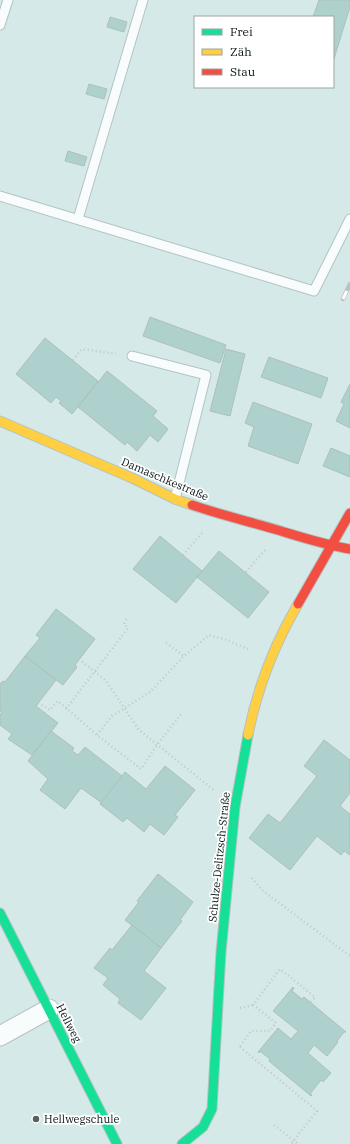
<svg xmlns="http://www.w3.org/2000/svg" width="350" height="1144" font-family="'IBM Plex Serif',serif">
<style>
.building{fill:#aed1ce;stroke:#aebfbd}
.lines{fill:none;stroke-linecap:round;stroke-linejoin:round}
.lane-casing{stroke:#b3c3c2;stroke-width:11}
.street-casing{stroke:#b3c3c2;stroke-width:21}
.fast-casing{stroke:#b3c3c2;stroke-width:11}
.slow-casing{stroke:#b3c3c2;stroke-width:11}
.jam-casing{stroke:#b3c3c2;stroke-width:11}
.path{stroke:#c0c8c7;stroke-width:2.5;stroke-dasharray:1 3;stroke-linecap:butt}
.lane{stroke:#f9fcfc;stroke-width:9}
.street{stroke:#f9fcfc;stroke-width:19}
.fast{stroke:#16e098;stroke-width:9}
.slow{stroke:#ffcf43;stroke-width:9}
.jam{stroke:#f24e42;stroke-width:9}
.rail-casing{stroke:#bcc1c1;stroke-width:4.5}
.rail{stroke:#fff;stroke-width:3;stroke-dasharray:9;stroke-linecap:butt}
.poi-dot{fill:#516260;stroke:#fff;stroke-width:1.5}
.labels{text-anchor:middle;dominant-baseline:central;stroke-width:3.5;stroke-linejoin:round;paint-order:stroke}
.street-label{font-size:11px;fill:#0a1817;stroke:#fff}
.poi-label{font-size:11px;fill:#0a1817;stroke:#fff;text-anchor:start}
</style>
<rect width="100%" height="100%" fill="#d5eae8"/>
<g class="building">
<path d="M319,0H350V7L333,62V17H313Z"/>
<path d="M110,17L127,22L124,32L107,27Z"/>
<path d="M89,84L107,89L104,99L86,94Z"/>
<path d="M68,151L87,157L84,166L65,161Z"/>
<path d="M150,317L226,345L220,363L143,336Z"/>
<path d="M45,338L98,381L72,414L59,403L61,401L56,397L51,403L16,374Z"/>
<path d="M226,349L245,354L230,416L210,411Z"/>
<path d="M269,357L328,378L321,398L261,377Z"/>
<path d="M107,371L157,411L153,416L168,429L158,442L150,435L137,451L127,442L125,445L78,407Z"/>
<path d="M350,384V428L336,421L344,404L341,402Z"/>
<path d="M253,402L312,424L298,464L248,446L254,427L245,423Z"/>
<path d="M331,448L350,456V477L323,466Z"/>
<path d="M160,536L202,571L176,603L133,569Z"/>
<path d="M219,551L269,592L248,618L197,577Z"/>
<path d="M56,609L95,639L75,665L77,667L63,685L25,656L40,638L36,635Z"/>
<path d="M25,656L56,680L36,706L58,723L32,755L8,739L12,734L0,725V714L2,712L0,711V684L3,681L5,682Z"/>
<path d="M51,731L74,748L72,751L78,755L85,747L122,776L102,803L81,788L65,809L40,790L48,779L28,761Z"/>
<path d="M324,740L350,760V793L340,806L350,814V855L344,851L341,855L317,836L290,870L249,838L268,814L280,823L317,776L304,766Z"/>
<path d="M165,766L195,790L175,815L178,817L164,835L150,824L144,832L127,818L123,822L100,804L125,772L146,789Z"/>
<path d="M158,874L193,902L180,920L182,921L161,948L125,920L139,902L137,901Z"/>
<path d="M132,925L161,948L144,971L166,988L141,1020L118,1003L120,999L103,985L108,978L94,968L110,948L112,950Z"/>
<path d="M293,987L294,988L292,991L302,999L304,997L346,1032H344L337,1041L338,1042L327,1056L314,1045L308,1053L331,1073L323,1082L321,1080L310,1094L312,1095L311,1096L269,1061L270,1059L260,1051L259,1053L258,1052L278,1028L291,1039L298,1031L273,1011Z"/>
</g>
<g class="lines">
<g class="lane-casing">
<g id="lane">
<path d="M0,25L8,0"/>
<path d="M0,196L314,291L350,219"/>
<path d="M78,219L143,0"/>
<path d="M132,356L206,375L175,499"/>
</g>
</g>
<g class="street-casing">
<path id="street" d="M0,1036L49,1009"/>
</g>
<g class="fast-casing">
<g id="fast">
<path d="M0,913L117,1144"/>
<path d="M182,1144L203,1127L212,1109L221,952L235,807L248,735"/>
</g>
</g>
<g class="slow-casing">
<g id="slow">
<path d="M0,421L132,478L175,499L192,505"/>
<path d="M248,735C257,689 274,645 298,604"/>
</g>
</g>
<g class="jam-casing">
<g id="jam">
<path d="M192,505C221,515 251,522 281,531C304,538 326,545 350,549"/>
<path d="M298,604L350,513"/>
</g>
</g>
<g class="path">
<path d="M73,360L82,349L116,354"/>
<path d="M183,555L202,533"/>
<path d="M246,572L265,550"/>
<path d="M166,643L184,656"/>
<path d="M79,659L106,681L139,730L215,791"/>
<path d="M38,703L50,710L58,701L97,735L141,769L157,745L182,713"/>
<path d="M66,709L128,628L124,624L127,618"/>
<path d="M97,735L112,716L150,692L184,656L209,635L224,639L250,650"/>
<path d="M252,878L262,890L350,956"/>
<path d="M240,1008L253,1005"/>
<path d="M240,1046L251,1031H270L276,1023L253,1005L280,969L315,997L311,1002"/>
<path d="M240,1047L317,1111L291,1144"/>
<path d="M274,1125L298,1144"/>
</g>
<use href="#lane" class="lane"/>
<use href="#street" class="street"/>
<use href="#fast" class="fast"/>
<use href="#slow" class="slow"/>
<use href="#jam" class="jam"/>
<g class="rail-casing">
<path id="rail" d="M343,299L350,284"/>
</g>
<use href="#rail" class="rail"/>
</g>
<circle class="poi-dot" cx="36" cy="1119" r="4"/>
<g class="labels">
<g class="street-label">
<text transform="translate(165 479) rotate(23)">Damaschkestraße</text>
<text transform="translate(219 857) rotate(-84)">Schulze-Delitzsch-Straße</text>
<text transform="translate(69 1023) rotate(63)">Hellweg</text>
</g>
<g class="poi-label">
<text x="44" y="1119">Hellwegschule</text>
</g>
</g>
<rect x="194" y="16" width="140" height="72" fill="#ffffff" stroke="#9da3a2"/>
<rect x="202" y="29" width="20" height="6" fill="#16e098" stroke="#9da3a2"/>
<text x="230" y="36" font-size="12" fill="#0a1817">Frei</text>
<rect x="202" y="49" width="20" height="6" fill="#ffcf43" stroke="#9da3a2"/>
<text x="230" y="56" font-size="12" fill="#0a1817">Zäh</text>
<rect x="202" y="69" width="20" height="6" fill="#f24e42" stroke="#9da3a2"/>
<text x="230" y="76" font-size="12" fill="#0a1817">Stau</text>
</svg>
